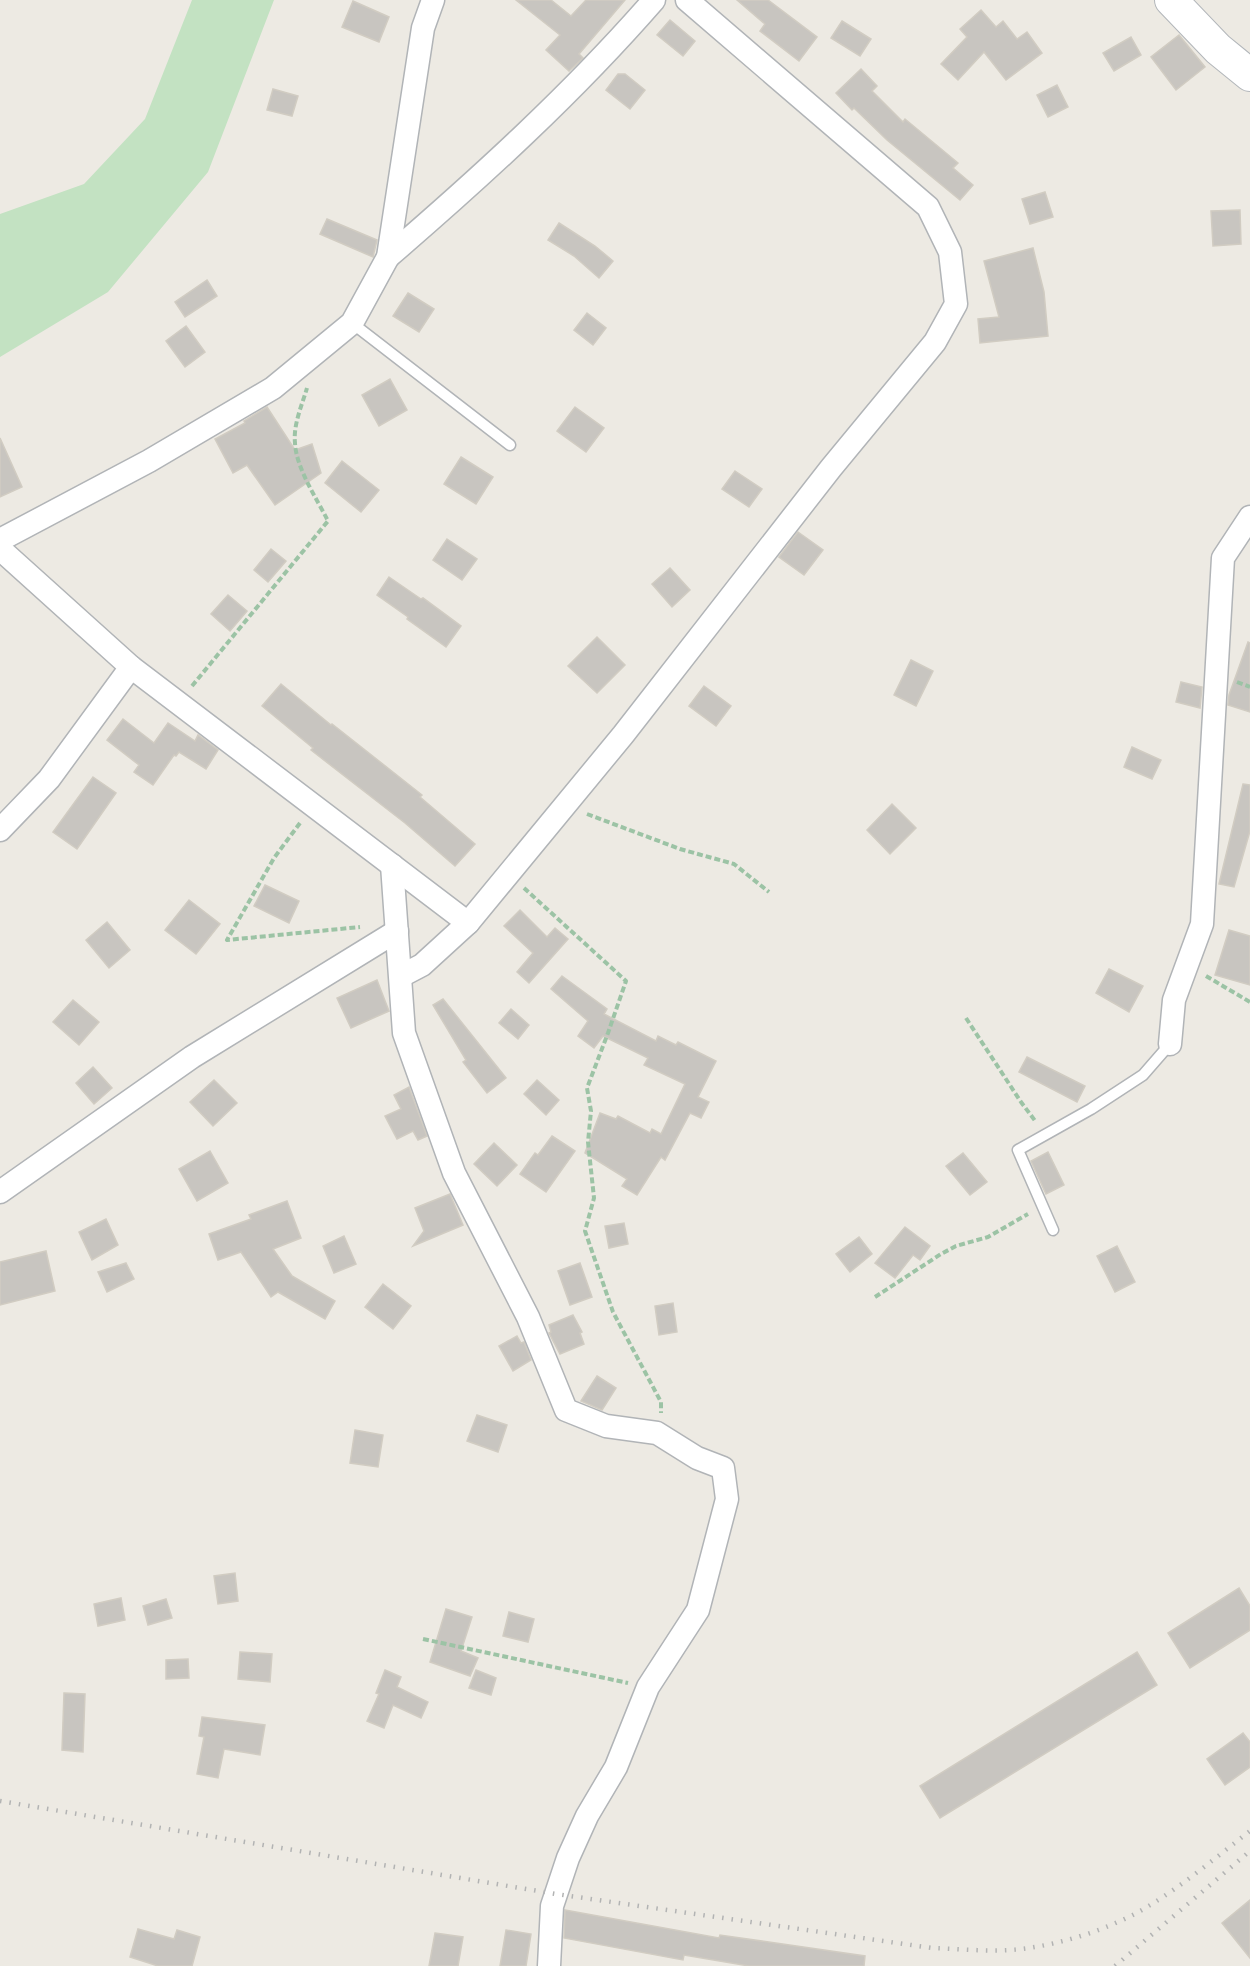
<svg xmlns="http://www.w3.org/2000/svg" width="1250" height="1966" font-family="Ubuntu,sans-serif">
<style>
.green{fill:#c3e2c2}
.building{fill:#c8c5c0;stroke:#d1ccc2;stroke-width:1.5}
.lines{fill:none;stroke-linecap:round;stroke-linejoin:round}
.lane-casing{stroke:#b1b4b7;stroke-width:13}
.street-casing{stroke:#b1b4b7;stroke-width:25}
.secondary-casing{stroke:#b2b6ba;stroke-width:34}
.path{stroke:#9cc3a5;stroke-width:4;stroke-dasharray:6 3;stroke-linecap:butt}
.lane{stroke:#fff;stroke-width:10}
.street{stroke:#fff;stroke-width:22}
.secondary{stroke:#fff;stroke-width:32}
.rail{stroke:#b2b3b3;stroke-width:4.5;stroke-dasharray:1.5 8;stroke-linecap:butt}
</style>
<rect width="100%" height="100%" fill="#edeae3"/>
<path class="green" d="M192,0H274L208,172L108,292L0,357V214L84,184L145,119Z"/>
<g class="building">
<path d="M516,0H551L571,16L586,0H625L579,54L583,58L569,71L546,50L560,35Z"/>
<path d="M737,0H768L817,37L799,61L760,31L765,24Z"/>
<path d="M353,1L389,17L379,42L342,27Z"/>
<path d="M981,10L996,27L1003,21L1017,39L1027,32L1042,53L1006,80L984,52L958,80L941,64L967,37L960,29Z"/>
<path d="M670,20L695,41L683,56L657,35Z"/>
<path d="M842,21L871,39L860,56L831,38Z"/>
<path d="M1179,35L1205,67L1176,90L1151,57Z"/>
<path d="M1131,37L1141,55L1114,71L1103,53Z"/>
<path d="M861,69L877,86L872,91L903,122L905,119L958,163L953,168L973,185L960,200L887,140L854,108L852,110L836,93Z"/>
<path d="M618,74H625L645,90L630,109L606,90Z"/>
<path d="M1057,85L1068,107L1048,117L1037,95Z"/>
<path d="M273,89L298,96L292,116L267,110Z"/>
<path d="M1045,192L1053,217L1030,224L1022,199Z"/>
<path d="M1240,210L1241,244L1213,246L1211,211Z"/>
<path d="M327,219L377,240L373,257L320,234Z"/>
<path d="M559,223L595,246L613,261L599,278L574,256L548,240Z"/>
<path d="M1033,248L1044,292L1048,336L980,343L978,319L999,317L984,261Z"/>
<path d="M207,280L217,296L185,317L175,302Z"/>
<path d="M408,293L434,309L419,332L393,316Z"/>
<path d="M587,313L606,328L593,345L574,330Z"/>
<path d="M186,326L205,352L185,367L166,341Z"/>
<path d="M390,379L407,410L379,426L362,395Z"/>
<path d="M267,407L295,450L312,444L321,473L275,505L247,465L233,473L215,439L245,423L244,421Z"/>
<path d="M575,407L604,428L586,452L557,431Z"/>
<path d="M0,438L22,487L0,497Z"/>
<path d="M461,457L493,477L476,504L444,484Z"/>
<path d="M342,461L379,490L361,512L325,483Z"/>
<path d="M735,471L762,489L749,507L722,489Z"/>
<path d="M798,532L823,550L804,575L779,557Z"/>
<path d="M447,539L477,559L462,580L433,560Z"/>
<path d="M271,549L286,561L268,582L254,570Z"/>
<path d="M670,568L690,590L672,607L652,584Z"/>
<path d="M389,577L421,599L423,598L461,626L446,647L407,619L408,617L377,595Z"/>
<path d="M228,595L247,611L230,631L211,614Z"/>
<path d="M597,637L625,665L597,693L568,666Z"/>
<path d="M1248,642L1250,643V712L1228,705L1229,695Z"/>
<path d="M911,660L933,671L916,706L894,695Z"/>
<path d="M1181,682L1202,687L1200,708L1176,702Z"/>
<path d="M281,684L331,725L332,724L422,795L420,797L475,844L455,866L405,823L311,750L313,748L262,706Z"/>
<path d="M704,686L731,706L716,726L689,706Z"/>
<path d="M123,719L154,743L168,723L195,741L198,735L218,750L206,769L179,752L176,756L174,755L153,785L134,772L139,765L107,740Z"/>
<path d="M1132,747L1161,760L1152,779L1124,767Z"/>
<path d="M93,777L116,793L77,849L53,832Z"/>
<path d="M1243,784L1250,785V831L1234,887L1219,884Z"/>
<path d="M892,804L916,828L890,854L867,830Z"/>
<path d="M265,885L299,901L289,923L254,906Z"/>
<path d="M189,900L220,924L196,954L165,930Z"/>
<path d="M520,910L547,937L555,928L568,939L529,983L517,972L533,953L504,926Z"/>
<path d="M107,922L130,950L109,968L86,940Z"/>
<path d="M1229,930L1250,936V985L1215,975Z"/>
<path d="M1109,969L1143,986L1129,1012L1096,993Z"/>
<path d="M562,976L607,1009L604,1014L656,1041L658,1036L676,1045L678,1042L716,1061L698,1097L709,1102L701,1118L690,1113L665,1160L661,1157L637,1195L622,1186L627,1179L585,1153L600,1113L616,1119L618,1116L650,1133L652,1129L661,1134L685,1084L644,1065L648,1058L603,1036L594,1048L578,1036L588,1021L551,989Z"/>
<path d="M377,980L389,1011L351,1028L337,998Z"/>
<path d="M443,999L506,1078L487,1093L463,1062L466,1060L433,1005Z"/>
<path d="M73,1000L99,1022L79,1045L53,1022Z"/>
<path d="M511,1009L529,1025L518,1039L499,1023Z"/>
<path d="M1027,1057L1085,1086L1077,1102L1019,1072Z"/>
<path d="M93,1067L112,1088L94,1104L76,1083Z"/>
<path d="M214,1080L237,1103L213,1126L190,1102Z"/>
<path d="M537,1080L559,1100L546,1115L524,1094Z"/>
<path d="M409,1087L427,1136L418,1140L413,1131L397,1139L385,1116L401,1109L394,1095Z"/>
<path d="M552,1136L575,1151L546,1192L520,1174L535,1153L538,1155Z"/>
<path d="M494,1143L517,1165L497,1186L474,1164Z"/>
<path d="M210,1151L228,1183L197,1201L179,1169Z"/>
<path d="M1048,1152L1064,1185L1046,1194L1031,1161Z"/>
<path d="M963,1153L987,1182L970,1195L946,1166Z"/>
<path d="M450,1194L463,1225L413,1246L424,1231L415,1208Z"/>
<path d="M287,1201L301,1238L273,1249L292,1276L335,1301L325,1319L278,1292L271,1297L241,1252L218,1260L209,1234L251,1219L249,1215Z"/>
<path d="M106,1219L118,1245L92,1260L79,1232Z"/>
<path d="M624,1223L628,1244L609,1248L605,1226Z"/>
<path d="M905,1227L930,1246L920,1260L913,1255L895,1278L875,1263Z"/>
<path d="M344,1236L356,1264L334,1273L323,1246Z"/>
<path d="M859,1237L872,1254L850,1272L836,1254Z"/>
<path d="M1117,1246L1135,1282L1115,1292L1097,1256Z"/>
<path d="M46,1251L55,1291L0,1305V1262Z"/>
<path d="M126,1263L134,1279L107,1292L98,1272Z"/>
<path d="M580,1263L592,1297L570,1305L558,1271Z"/>
<path d="M383,1284L411,1306L393,1329L365,1307Z"/>
<path d="M673,1303L677,1332L659,1335L655,1306Z"/>
<path d="M573,1315L582,1332L580,1333L584,1344L560,1354L549,1333L551,1332L549,1325Z"/>
<path d="M517,1336L521,1343L524,1342L531,1360L513,1371L499,1346Z"/>
<path d="M597,1376L616,1388L602,1410L581,1401Z"/>
<path d="M477,1415L507,1425L498,1452L467,1441Z"/>
<path d="M355,1430L383,1435L378,1467L350,1463Z"/>
<path d="M235,1573L238,1601L218,1604L214,1576Z"/>
<path d="M1239,1588L1250,1606V1630L1190,1668L1168,1633Z"/>
<path d="M121,1598L125,1620L98,1626L94,1604Z"/>
<path d="M166,1599L172,1618L148,1625L143,1606Z"/>
<path d="M446,1609L472,1617L461,1651L478,1658L470,1676L430,1662Z"/>
<path d="M509,1612L534,1619L528,1642L503,1636Z"/>
<path d="M240,1652L272,1654L270,1682L238,1679Z"/>
<path d="M1137,1652L1157,1685L940,1818L920,1786Z"/>
<path d="M188,1659L189,1678L166,1679V1660Z"/>
<path d="M385,1670L401,1677L397,1687L428,1702L421,1718L393,1705L384,1728L367,1721L379,1694L376,1693Z"/>
<path d="M476,1670L496,1678L491,1695L469,1688Z"/>
<path d="M64,1693L85,1694L83,1752L62,1750Z"/>
<path d="M202,1717L265,1725L260,1755L224,1749L218,1778L197,1774L204,1737L199,1736Z"/>
<path d="M1243,1733L1250,1742V1767L1225,1785L1207,1759Z"/>
<path d="M1250,1900V1958L1222,1923Z"/>
<path d="M565,1910L719,1938L720,1935L865,1956L864,1966H749L684,1955L683,1960L564,1938Z"/>
<path d="M138,1929L174,1939L177,1930L200,1937L192,1966H158L130,1957Z"/>
<path d="M506,1930L531,1934L526,1966H500Z"/>
<path d="M435,1933L463,1937L458,1966H429Z"/>
</g>
<g class="lines">
<g class="lane-casing">
<g id="lane">
<path d="M352,323L510,445"/>
<path d="M1053,1230L1018,1150L1091,1109L1143,1075L1170,1044"/>
</g>
</g>
<g class="street-casing">
<g id="street">
<path d="M388,257C481,177 573,93 654,0"/>
<path d="M0,540L149,461L273,388L352,323L388,257L423,28L433,0"/>
<path d="M0,549L131,667L49,779L0,830"/>
<path d="M131,667L468,923L623,735L831,468L935,342L956,304L950,252L928,207L687,0"/>
<path d="M392,865L404,1033L454,1173L528,1317L566,1410L606,1426L657,1433L697,1458L723,1468L727,1499L698,1610L648,1687L616,1767L587,1816L568,1858L552,1906L549,1966"/>
<path d="M401,976L422,965L468,923"/>
<path d="M1170,1044L1174,1000L1202,924L1223,558L1250,517"/>
<path d="M0,1192L192,1057L397,931"/>
</g>
</g>
<g class="secondary-casing">
<path id="secondary" d="M1171,0L1218,49L1250,75"/>
</g>
<g class="path">
<path d="M1237,682L1250,687"/>
<path d="M192,686L328,521C317,499 296,468 295,443C293,425 302,405 307,388"/>
<path d="M587,814L680,849L734,864L769,892"/>
<path d="M300,823L274,858L227,940L360,927"/>
<path d="M524,888L626,981L608,1033L587,1088L591,1111L588,1142L594,1198L585,1231L613,1312L661,1402V1413"/>
<path d="M1206,976L1250,1002"/>
<path d="M966,1018L1021,1102L1036,1122"/>
<path d="M875,1297L941,1254L956,1246L988,1237L1028,1214"/>
<path d="M423,1639L628,1683"/>
</g>
<use href="#lane" class="lane"/>
<use href="#street" class="street"/>
<use href="#secondary" class="secondary"/>
<g class="rail">
<path d="M0,1801L556,1894L932,1948C964,1949 997,1953 1029,1948C1068,1942 1108,1929 1142,1910C1180,1888 1215,1858 1250,1831"/>
<path d="M1115,1966L1250,1851"/>
</g>
</g>
</svg>
